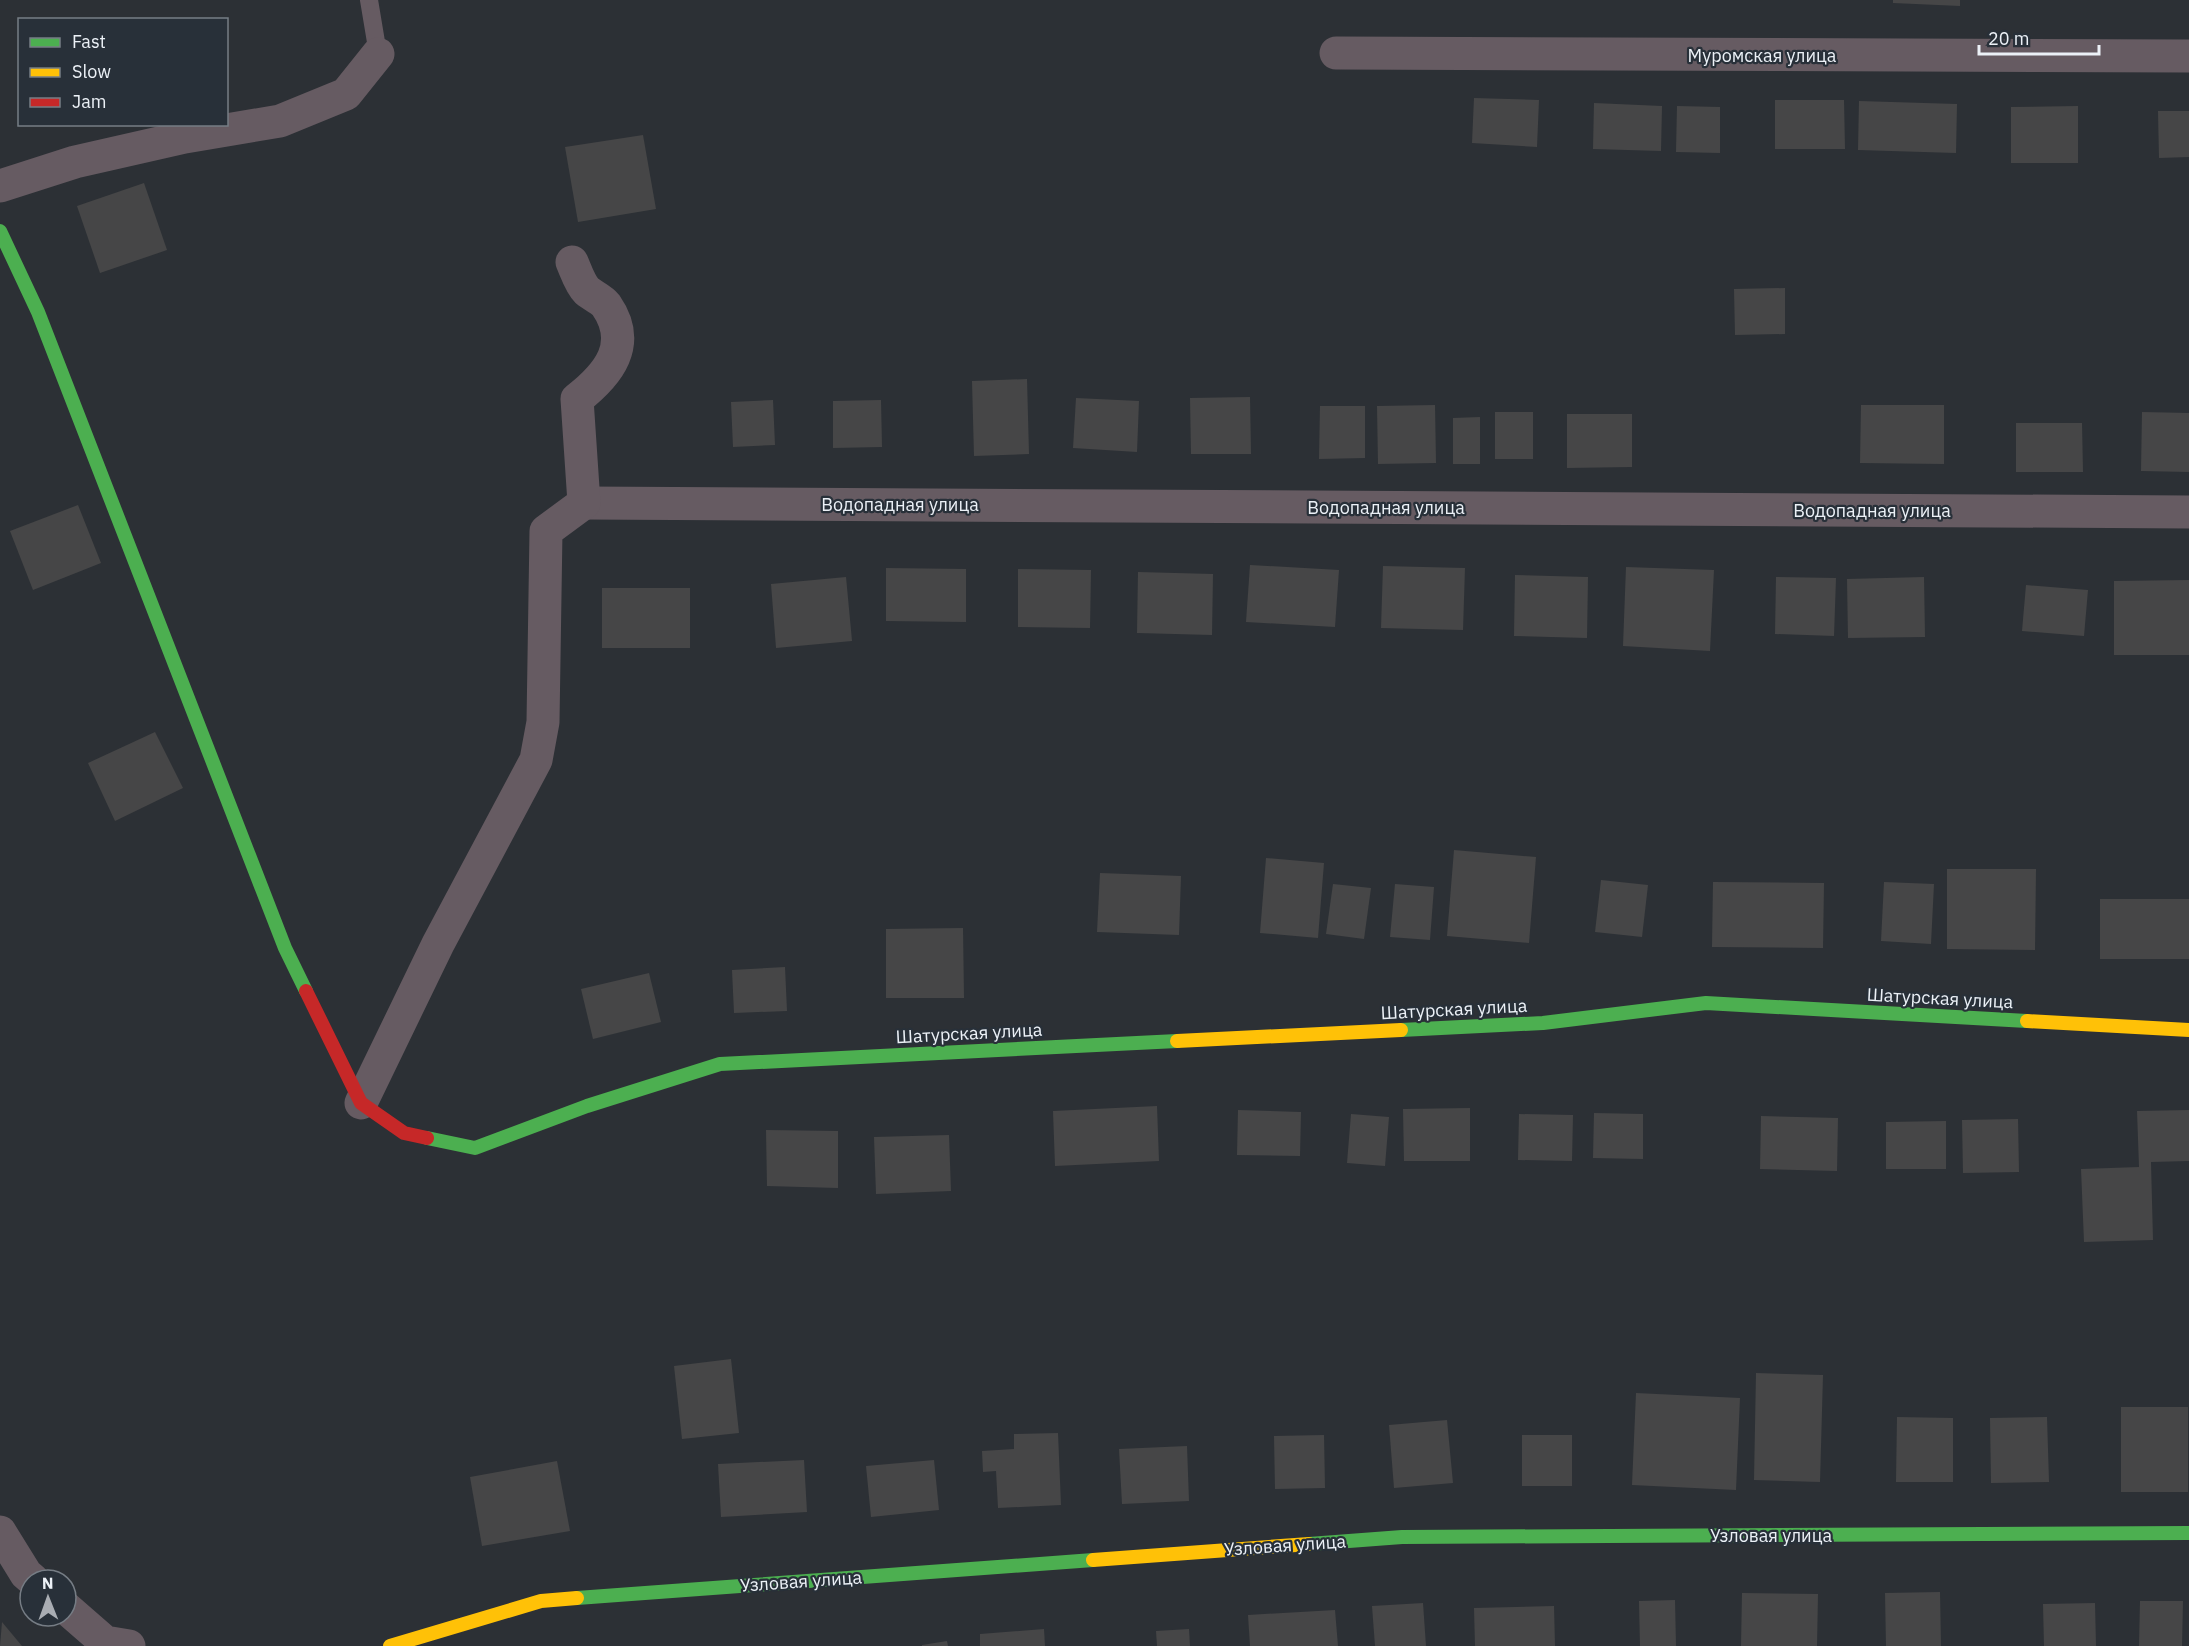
<svg xmlns="http://www.w3.org/2000/svg" width="2189" height="1646" font-family="'IBM Plex Sans',sans-serif">
<style>
.building{fill:#464647}
.lines{fill:none;stroke-linecap:round;stroke-linejoin:round}
.lane{stroke:#665b62;stroke-width:18}
.street{stroke:#665b62;stroke-width:33}
.fast{stroke:#4caf50;stroke-width:14}
.slow{stroke:#ffc107;stroke-width:14}
.jam{stroke:#c62828;stroke-width:14}
.labels{text-anchor:middle;dominant-baseline:central;stroke-width:4.5;stroke-linejoin:round;paint-order:stroke}
.street-label{font-size:18px;fill:#ecf1f7;stroke:#283039}
</style>
<rect width="100%" height="100%" fill="#2c3035"/>
<g class="building">
<path d="M1893,0H1960V6L1893,3Z"/>
<path d="M1474,98L1539,100L1537,147L1472,143Z"/>
<path d="M1775,100H1844L1845,149H1775Z"/>
<path d="M1859,101L1957,104L1956,153L1858,150Z"/>
<path d="M1594,103L1662,106L1661,151L1593,149Z"/>
<path d="M1677,106L1720,107V153L1676,152Z"/>
<path d="M2078,106V163H2011V107Z"/>
<path d="M2158,111H2189V157L2159,158Z"/>
<path d="M643,135L656,209L578,222L565,147Z"/>
<path d="M144,183L167,250L100,273L77,206Z"/>
<path d="M1785,288V334L1735,335L1734,289Z"/>
<path d="M1027,379L1029,454L974,456L972,381Z"/>
<path d="M1250,397L1251,454H1191L1190,398Z"/>
<path d="M1076,398L1139,401L1137,452L1073,448Z"/>
<path d="M773,400L775,445L733,447L731,402Z"/>
<path d="M881,400L882,447L833,448V401Z"/>
<path d="M1435,405L1436,463L1378,464L1377,406Z"/>
<path d="M1861,405H1944V464L1860,463Z"/>
<path d="M1320,406H1365V458L1319,459Z"/>
<rect x="1495" y="412" width="38" height="47"/>
<path d="M2142,412L2189,413V472L2141,471Z"/>
<path d="M1567,414H1632V467L1567,468Z"/>
<path d="M1480,417V464H1453V418Z"/>
<path d="M2016,423H2082L2083,472H2016Z"/>
<path d="M78,505L101,563L33,590L10,531Z"/>
<path d="M1250,565L1339,570L1335,627L1246,622Z"/>
<path d="M1383,566L1465,568L1463,630L1381,628Z"/>
<path d="M1626,567L1714,570L1710,651L1623,646Z"/>
<path d="M886,568L966,569V622L886,621Z"/>
<path d="M1018,569L1091,570L1090,628L1018,627Z"/>
<path d="M1138,572L1213,574L1212,635L1137,633Z"/>
<path d="M1515,575L1588,577L1587,638L1514,636Z"/>
<path d="M846,577L852,641L776,648L771,584Z"/>
<path d="M1776,577L1836,578L1834,636L1775,634Z"/>
<path d="M1924,577L1925,637L1848,638L1847,579Z"/>
<path d="M2189,580V655H2114V581Z"/>
<path d="M2026,585L2088,590L2084,636L2022,631Z"/>
<rect x="602" y="588" width="88" height="60"/>
<path d="M155,732L183,788L115,821L88,763Z"/>
<path d="M1454,850L1536,857L1529,943L1447,936Z"/>
<path d="M1266,858L1324,863L1318,938L1260,933Z"/>
<path d="M1947,869H2036L2035,950L1947,949Z"/>
<path d="M1100,873L1181,876L1179,935L1097,932Z"/>
<path d="M1601,880L1648,885L1642,937L1595,932Z"/>
<path d="M1713,882L1824,883L1823,948L1712,947Z"/>
<path d="M1884,882L1934,884L1931,944L1881,941Z"/>
<path d="M1333,884L1371,888L1364,939L1326,934Z"/>
<path d="M1395,884L1434,887L1430,940L1390,937Z"/>
<rect x="2100" y="899" width="89" height="60"/>
<path d="M963,928L964,998H886V929Z"/>
<path d="M785,967L787,1011L734,1013L732,970Z"/>
<path d="M649,973L661,1022L593,1039L581,989Z"/>
<path d="M1157,1106L1159,1161L1055,1166L1053,1111Z"/>
<path d="M1470,1108V1161H1404L1403,1109Z"/>
<path d="M1238,1110L1301,1112L1300,1156L1237,1155Z"/>
<path d="M2189,1110V1161L2151,1162L2153,1240L2084,1242L2081,1169L2139,1167L2137,1111Z"/>
<path d="M1594,1113L1643,1114V1159L1593,1158Z"/>
<path d="M1351,1114L1389,1117L1385,1166L1347,1163Z"/>
<path d="M1519,1114L1573,1115L1572,1161L1518,1160Z"/>
<path d="M1761,1116L1838,1118L1837,1171L1760,1169Z"/>
<path d="M2018,1119L2019,1172L1963,1173L1962,1120Z"/>
<path d="M1946,1121V1169H1886V1122Z"/>
<path d="M766,1130L838,1131V1188L767,1186Z"/>
<path d="M949,1135L951,1191L876,1194L874,1137Z"/>
<path d="M731,1359L739,1433L682,1439L674,1366Z"/>
<path d="M1756,1373L1823,1375L1820,1482L1754,1480Z"/>
<path d="M1636,1393L1740,1398L1736,1490L1632,1485Z"/>
<rect x="2121" y="1407" width="67" height="85"/>
<path d="M1897,1417L1953,1418V1482H1896Z"/>
<path d="M2047,1417L2049,1482L1991,1483L1990,1418Z"/>
<path d="M1447,1420L1453,1483L1394,1488L1389,1425Z"/>
<path d="M1058,1433L1061,1505L998,1508L996,1471L983,1472L982,1451L1014,1449V1434Z"/>
<path d="M1324,1435L1325,1488L1275,1489L1274,1436Z"/>
<rect x="1522" y="1435" width="50" height="51"/>
<path d="M1187,1446L1189,1501L1122,1504L1119,1449Z"/>
<path d="M804,1460L807,1512L721,1517L718,1464Z"/>
<path d="M934,1460L939,1510L871,1517L866,1466Z"/>
<path d="M557,1461L570,1531L482,1546L470,1477Z"/>
<path d="M1940,1592L1941,1646H1886L1885,1593Z"/>
<path d="M1742,1593L1818,1594L1817,1646H1741Z"/>
<path d="M1675,1600L1676,1646H1640L1639,1601Z"/>
<path d="M2140,1601H2183L2182,1646H2139Z"/>
<path d="M1423,1603L1426,1646H1375L1372,1606Z"/>
<path d="M2095,1603L2096,1646H2044L2043,1604Z"/>
<path d="M1554,1606L1555,1646H1475L1474,1608Z"/>
<path d="M1335,1610L1338,1646H1250L1248,1615Z"/>
<path d="M2,1622L22,1646H0Z"/>
<path d="M1044,1629L1045,1646H980V1634Z"/>
<path d="M1189,1629L1190,1646H1157L1156,1631Z"/>
<path d="M947,1641L948,1646H922V1645Z"/>
</g>
<g class="lines">
<path class="lane" d="M369,0L378,54"/>
<g class="street">
<path d="M1336,53L2189,56"/>
<path d="M0,186L75,162L185,137L280,121L346,94L378,54"/>
<path d="M584,503L2189,512"/>
<path d="M361,1103L438,944L536,760L543,722L546,531L584,503L577,399C609,374 633,344 606,305C601,299 593,296 587,291C580,284 576,271 572,262"/>
<path d="M0,1532L26,1574L33,1580"/>
<path d="M66,1608L105,1642L129,1646"/>
</g>
<g class="fast">
<path d="M0,231L38,312L285,948L306,991"/>
<path d="M1401,1030L1543,1023L1706,1003L2027,1021"/>
<path d="M427,1138L475,1148L587,1106L720,1064L1177,1041"/>
<path d="M1309,1544L1402,1537L2189,1533"/>
<path d="M577,1598L1093,1560"/>
</g>
<g class="slow">
<path d="M2027,1021L2189,1030"/>
<path d="M1177,1041L1401,1030"/>
<path d="M1093,1560L1309,1544"/>
<path d="M390,1646L541,1601L577,1598"/>
</g>
<path class="jam" d="M306,991L361,1103L404,1133L427,1138"/>
</g>
<g class="labels">
<g class="street-label">
<text x="1762" y="55">Муромская улица</text>
<text x="900" y="504">Водопадная улица</text>
<text x="1386" y="507">Водопадная улица</text>
<text x="1872" y="510">Водопадная улица</text>
<text transform="translate(1940 998) rotate(3)">Шатурская улица</text>
<text transform="translate(1454 1009) rotate(-3)">Шатурская улица</text>
<text transform="translate(969 1033) rotate(-3)">Шатурская улица</text>
<text x="1771" y="1535">Узловая улица</text>
<text transform="translate(1285 1545) rotate(-4)">Узловая улица</text>
<text transform="translate(801 1581) rotate(-4)">Узловая улица</text>
</g>
</g>
<rect x="18" y="18" width="210" height="108" fill="#283039" stroke="#767d85" stroke-width="1.5"/>
<rect x="30" y="38" width="30" height="9" fill="#4caf50" stroke="#767d85" stroke-width="1.5"/>
<text x="72" y="48" font-size="18" fill="#ecf1f7">Fast</text>
<rect x="30" y="68" width="30" height="9" fill="#ffc107" stroke="#767d85" stroke-width="1.5"/>
<text x="72" y="78" font-size="18" fill="#ecf1f7">Slow</text>
<rect x="30" y="98" width="30" height="9" fill="#c62828" stroke="#767d85" stroke-width="1.5"/>
<text x="72" y="108" font-size="18" fill="#ecf1f7">Jam</text>
<g transform="translate(48 1598) rotate(359)"><circle r="28" fill="#283039" stroke="#767d85" stroke-width="1.5"/>
<path d="M0-4.5L10 22L0 15L-10 22Z" fill="#a9adb3"/>
<text y="-9" font-size="16" font-weight="bold" text-anchor="middle" fill="#ecf1f7">N</text>
</g>
<path d="M1979 45v9h120v-9" fill="none" stroke="#ecf1f7" stroke-width="3"/>
<text x="1988" y="45" font-size="18" fill="#ecf1f7" stroke="#283039" stroke-width="4.5" paint-order="stroke">20 m</text>
</svg>
